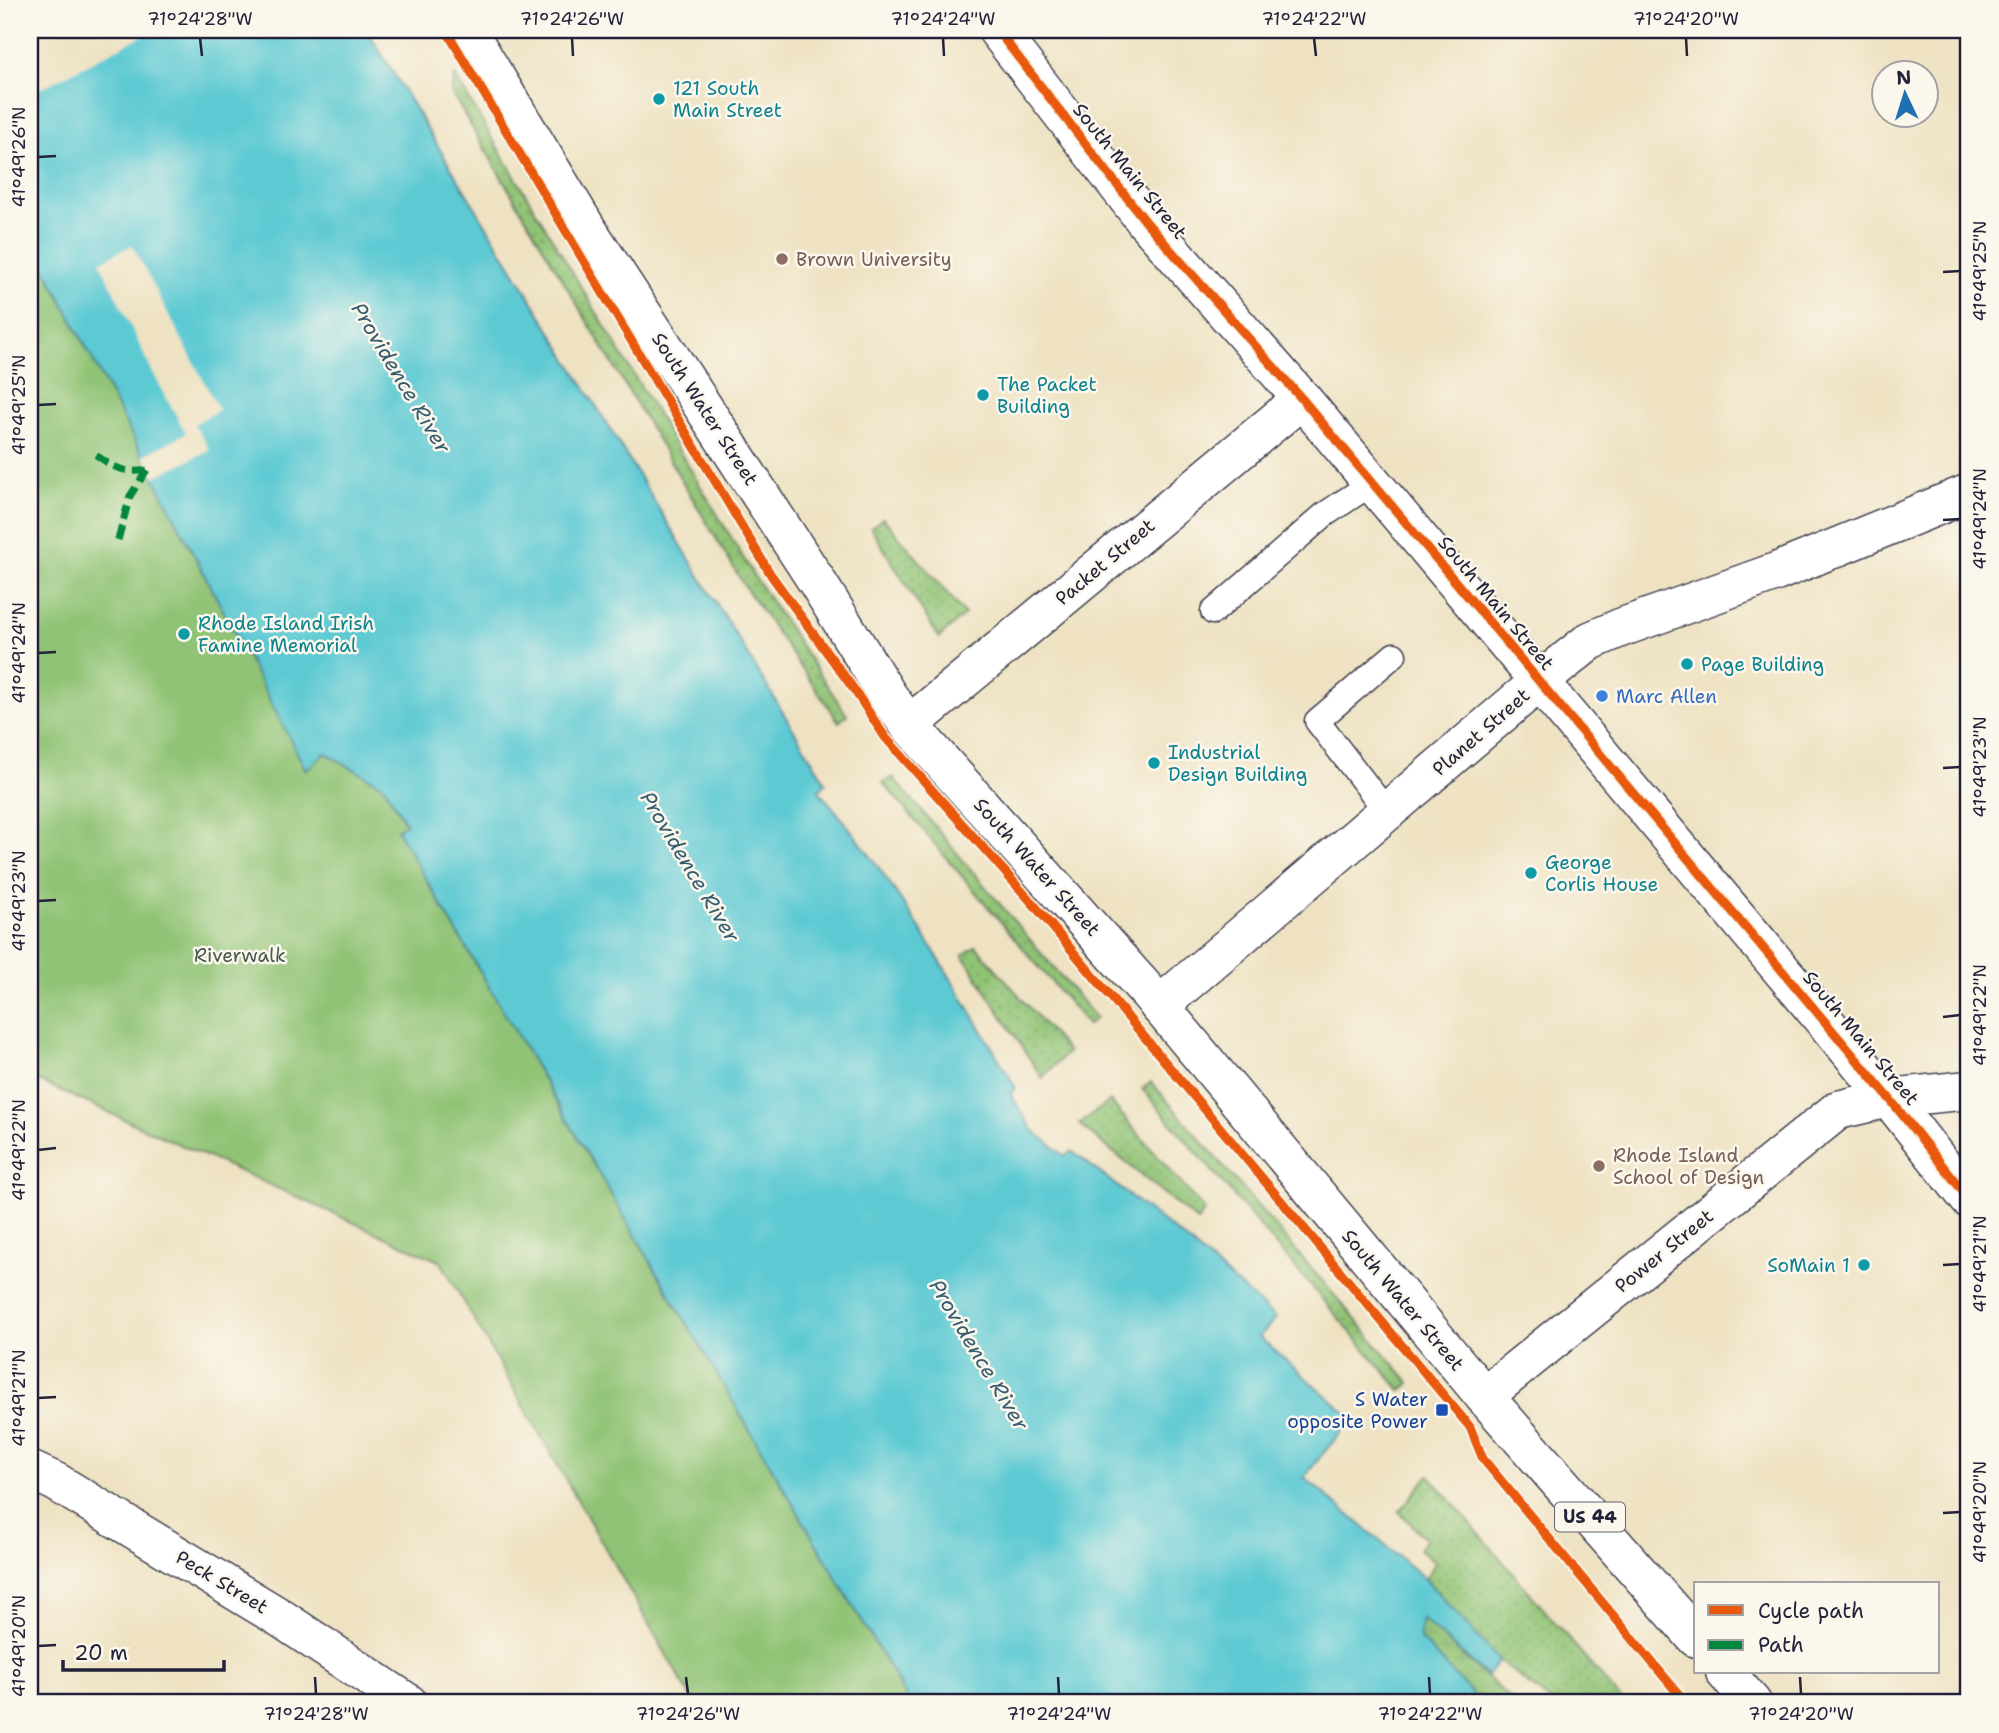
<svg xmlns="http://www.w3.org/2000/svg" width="1999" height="1733" font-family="'Shantell Sans',sans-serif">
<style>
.grass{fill:url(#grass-dots);stroke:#597258;stroke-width:2}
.wetland{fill:url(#wetland-marsh);stroke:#597258;stroke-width:2}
.park{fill:#90c374;stroke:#597258;stroke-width:2}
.water{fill:#5cc9d3;stroke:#3f7687;stroke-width:2}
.pier{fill:#eee2c2}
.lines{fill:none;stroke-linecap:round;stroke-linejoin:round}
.service-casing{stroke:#413f4f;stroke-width:27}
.minor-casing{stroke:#413f4f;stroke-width:41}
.tertiary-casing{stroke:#413f4f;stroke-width:41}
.primary-casing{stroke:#413f4f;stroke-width:41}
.service{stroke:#fff;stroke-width:24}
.minor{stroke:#fff;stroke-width:38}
.tertiary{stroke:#fff;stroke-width:38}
.primary{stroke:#fff;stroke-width:38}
.quiet{stroke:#00873e;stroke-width:7;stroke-dasharray:14 7;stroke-linecap:butt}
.cycleway-casing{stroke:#fbf7ec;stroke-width:13}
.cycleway{stroke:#e8590c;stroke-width:9}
.ticks{fill:none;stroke:#22223b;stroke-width:2.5}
.culture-dot{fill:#0f9aa8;stroke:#fbf7ec;stroke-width:2.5}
.education-dot{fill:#8d6e63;stroke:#fbf7ec;stroke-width:2.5}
.shop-dot{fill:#3f7fe0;stroke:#fbf7ec;stroke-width:2.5}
.transit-dot{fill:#1a4fb4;stroke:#fbf7ec;stroke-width:2.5}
.labels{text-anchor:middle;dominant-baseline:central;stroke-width:5;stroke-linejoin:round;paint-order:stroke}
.shield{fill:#fbf7ec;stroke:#636270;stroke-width:2}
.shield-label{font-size:18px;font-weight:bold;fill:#22223b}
.culture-label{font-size:19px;fill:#0d838f;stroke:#fbf7ec;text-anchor:start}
.street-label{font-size:19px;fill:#22223b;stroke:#fbf7ec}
.education-label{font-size:19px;fill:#785e54;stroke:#fbf7ec;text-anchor:start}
.shop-label{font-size:19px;fill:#366cbe;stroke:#fbf7ec;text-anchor:start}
.park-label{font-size:19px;fill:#485a4f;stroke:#fbf7ec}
.transit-label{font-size:19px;fill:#164399;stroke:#fbf7ec;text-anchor:end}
.water-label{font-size:21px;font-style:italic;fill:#365c70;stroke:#fbf7ec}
.neatline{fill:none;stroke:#22223b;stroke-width:2.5}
.ticks-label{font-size:18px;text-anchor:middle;fill:#22223b}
</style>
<defs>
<pattern id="grass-dots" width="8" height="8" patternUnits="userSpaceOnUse" patternTransform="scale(1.75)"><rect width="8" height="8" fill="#90c374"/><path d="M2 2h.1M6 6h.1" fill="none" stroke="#7ca765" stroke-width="1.8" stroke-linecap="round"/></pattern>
<pattern id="wetland-marsh" width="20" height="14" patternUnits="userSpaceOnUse" patternTransform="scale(1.75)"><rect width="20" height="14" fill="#90c374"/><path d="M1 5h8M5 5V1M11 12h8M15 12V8" fill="none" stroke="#7ca765"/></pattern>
</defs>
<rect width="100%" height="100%" fill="#fbf7ec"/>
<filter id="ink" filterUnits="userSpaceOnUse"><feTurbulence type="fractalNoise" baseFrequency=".0143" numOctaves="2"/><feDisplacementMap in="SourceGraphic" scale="14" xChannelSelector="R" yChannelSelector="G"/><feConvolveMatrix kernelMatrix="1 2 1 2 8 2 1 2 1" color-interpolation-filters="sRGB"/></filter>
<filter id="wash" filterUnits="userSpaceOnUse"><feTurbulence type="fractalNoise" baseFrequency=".00686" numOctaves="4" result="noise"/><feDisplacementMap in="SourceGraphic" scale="28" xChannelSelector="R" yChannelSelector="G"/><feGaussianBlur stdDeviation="1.57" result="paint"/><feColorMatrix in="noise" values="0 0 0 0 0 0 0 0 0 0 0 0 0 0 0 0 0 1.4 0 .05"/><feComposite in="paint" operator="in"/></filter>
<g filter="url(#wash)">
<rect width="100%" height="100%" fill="#eee2c2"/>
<g class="grass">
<path d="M455,76L756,579L847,715L839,722L745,587L451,92Z"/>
<path d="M883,518L965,614L939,638L871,528Z"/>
<path d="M893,777L1096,1018L1088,1025L883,783Z"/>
<path d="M976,946L1068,1052L1042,1078L963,955Z"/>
<path d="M1151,1082L1410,1383L1401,1391L1142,1089Z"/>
<path d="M1110,1101L1205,1211L1197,1221L1079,1124Z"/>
<path d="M1429,1475L1624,1703H1552L1496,1658L1425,1579L1435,1563L1419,1549L1426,1539L1399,1512Z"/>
</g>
<path class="wetland" d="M1421,1618L1515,1703H1457L1420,1639Z"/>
<path class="park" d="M30,239L306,769L325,753L384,786L406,824L397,830L910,1703H694L441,1262L30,1077Z"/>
<path class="water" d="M30,30H367L826,783L819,791C896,880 956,987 1016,1088L1010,1093L1032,1129L1065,1156L1072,1151L1185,1239L1276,1318L1259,1337L1352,1418L1304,1477L1425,1579L1499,1660L1487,1676L1421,1618L1420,1639L1481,1703H910L397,830L406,823L384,786L325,753L306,770L30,239V185L38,181L30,164Z"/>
<g class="pier">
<path d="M44,30H153L30,94V37Z"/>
<path d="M132,245L219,410L194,424L210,450L154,477L143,456L186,433L151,369L100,262Z"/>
</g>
</g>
<g filter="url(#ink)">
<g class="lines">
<g class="service-casing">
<g id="service">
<path d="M1213,612L1324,515L1372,483"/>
<path d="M1387,812L1317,721L1394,655"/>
</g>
</g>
<g class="minor-casing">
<path id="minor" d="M30,1470L56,1482L279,1617L408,1703"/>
</g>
<g class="tertiary-casing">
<g id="tertiary">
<path d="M909,725L1302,399"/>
<path d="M1159,1006L1539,682L1590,641L1620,628L1776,572L1969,493"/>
<path d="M1484,1396L1838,1110L1889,1098L1969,1090"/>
</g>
</g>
<g class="primary-casing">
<g id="primary">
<path d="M467,30L587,229L816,580L888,696L909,725L1148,992L1484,1396L1696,1638"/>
<path d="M997,30L1146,222L1302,399L1889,1098L1969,1199"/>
<path d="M1725,1672L1752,1703"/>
</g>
</g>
<use href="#service" class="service"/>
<use href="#minor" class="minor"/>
<use href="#tertiary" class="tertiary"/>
<use href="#primary" class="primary"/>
<g class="quiet">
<path d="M96,455C114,468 125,474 147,470"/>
<path d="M118,540L130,496L147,470"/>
</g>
<g class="cycleway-casing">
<g id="cycleway">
<path d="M446,30L771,575L855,691L885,737L1035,906L1470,1427L1483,1459L1686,1703"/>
<path d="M997,30L1146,222L1302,399L1889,1098L1969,1199"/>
</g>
</g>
<use href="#cycleway" class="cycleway"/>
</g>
</g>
<path class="ticks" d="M200,38L202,56M572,38L573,56M943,38L944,56M1314,38L1316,56M1686,38L1687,56M38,157L56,156M1943,272L1960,271M38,405L56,404M1943,520L1960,519M38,653L56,652M1943,768L1960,767M38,901L56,900M1943,1017L1960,1015M38,1150L56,1148M1943,1265L1960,1264M38,1398L56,1397M1943,1513L1960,1512M38,1646L56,1645M315,1677L316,1694M686,1677L688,1694M1058,1677L1059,1694M1429,1677L1430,1694M1800,1677L1801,1694"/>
<g class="culture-dot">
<circle cx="659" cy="99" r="7"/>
<circle cx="983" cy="395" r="7"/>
<circle cx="184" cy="634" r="7"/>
<circle cx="1687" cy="664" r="7"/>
<circle cx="1154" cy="763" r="7"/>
<circle cx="1531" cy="873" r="7"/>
<circle cx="1864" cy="1265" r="7"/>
</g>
<g class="education-dot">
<circle cx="782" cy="259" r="7"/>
<circle cx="1599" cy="1166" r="7"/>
</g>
<circle class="shop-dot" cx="1602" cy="696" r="7"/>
<rect class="transit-dot" x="1435" y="1403" width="14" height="14" rx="3.5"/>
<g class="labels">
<rect class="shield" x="1555" y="1502.5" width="70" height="29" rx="5"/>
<g class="shield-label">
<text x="1590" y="1517">US 44</text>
</g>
<g class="culture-label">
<text x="673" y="88">121 South<tspan x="673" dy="22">Main Street</tspan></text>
<text x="997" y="384">The Packet<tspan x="997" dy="22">Building</tspan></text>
<text x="198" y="623">Rhode Island Irish<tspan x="198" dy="22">Famine Memorial</tspan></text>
<text x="1701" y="664">Page Building</text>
<text x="1168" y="752">Industrial<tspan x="1168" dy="22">Design Building</tspan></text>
<text x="1545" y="862">George<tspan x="1545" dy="22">Corlis House</tspan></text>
<text x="1850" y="1265" text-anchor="end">SoMain 1</text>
</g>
<g class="street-label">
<text transform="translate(1130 171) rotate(51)">South Main Street</text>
<text transform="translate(705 409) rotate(57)">South Water Street</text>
<text transform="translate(1105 562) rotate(-40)">Packet Street</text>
<text transform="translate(1496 603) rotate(50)">South Main Street</text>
<text transform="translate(1481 732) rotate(-41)">Planet Street</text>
<text transform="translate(1037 867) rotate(48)">South Water Street</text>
<text transform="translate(1861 1038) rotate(50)">South Main Street</text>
<text transform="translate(1664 1251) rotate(-39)">Power Street</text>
<text transform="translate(1403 1300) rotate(50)">South Water Street</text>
<text transform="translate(222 1582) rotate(31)">Peck Street</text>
</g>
<g class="education-label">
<text x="796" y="259">Brown University</text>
<text x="1613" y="1155">Rhode Island<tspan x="1613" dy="22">School of Design</tspan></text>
</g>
<g class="shop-label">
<text x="1616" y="696">Marc Allen</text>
</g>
<g class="park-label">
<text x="240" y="955">Riverwalk</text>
</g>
<g class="transit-label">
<text x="1428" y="1399">S Water<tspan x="1428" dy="22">opposite Power</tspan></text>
</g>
<g class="water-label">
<text transform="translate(401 378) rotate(59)">Providence River</text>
<text transform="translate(690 867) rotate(59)">Providence River</text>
<text transform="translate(979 1355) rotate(59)">Providence River</text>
</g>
</g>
<rect width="1999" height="1733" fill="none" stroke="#fbf7ec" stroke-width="77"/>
<rect x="1694" y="1582" width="245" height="91" fill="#fbf7ec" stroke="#a4a2a5" stroke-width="2"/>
<rect x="1708" y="1605" width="35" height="10" fill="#e8590c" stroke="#a4a2a5" stroke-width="2"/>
<text x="1758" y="1618" font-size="21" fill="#22223b">Cycle path</text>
<rect x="1708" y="1640" width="35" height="10" fill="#00873e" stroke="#a4a2a5" stroke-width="2"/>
<text x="1758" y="1652" font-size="21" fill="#22223b">Path</text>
<g transform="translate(1905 94) rotate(356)"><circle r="33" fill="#fbf7ec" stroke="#a4a2a5" stroke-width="2"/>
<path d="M0-5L12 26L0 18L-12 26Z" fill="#1f6fb2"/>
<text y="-10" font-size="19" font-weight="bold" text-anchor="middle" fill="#22223b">N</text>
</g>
<path d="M63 1660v10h161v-10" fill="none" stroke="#22223b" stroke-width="3.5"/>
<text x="74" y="1660" font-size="21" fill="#22223b" stroke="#fbf7ec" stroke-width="5" paint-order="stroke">20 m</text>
<rect x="38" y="38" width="1922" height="1656" class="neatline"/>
<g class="ticks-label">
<text x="200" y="25">71°24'28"W</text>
<text x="572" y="25">71°24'26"W</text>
<text x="943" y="25">71°24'24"W</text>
<text x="1314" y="25">71°24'22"W</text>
<text x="1686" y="25">71°24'20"W</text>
<text transform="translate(19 157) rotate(-90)" y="6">41°49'26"N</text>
<text transform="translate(1980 271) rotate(-90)" y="6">41°49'25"N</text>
<text transform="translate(19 405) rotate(-90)" y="6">41°49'25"N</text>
<text transform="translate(1980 519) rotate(-90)" y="6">41°49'24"N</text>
<text transform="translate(19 653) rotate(-90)" y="6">41°49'24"N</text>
<text transform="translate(1980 767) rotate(-90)" y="6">41°49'23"N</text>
<text transform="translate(19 901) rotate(-90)" y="6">41°49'23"N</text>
<text transform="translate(1980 1015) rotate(-90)" y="6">41°49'22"N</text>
<text transform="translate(19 1150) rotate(-90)" y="6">41°49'22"N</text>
<text transform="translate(1980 1264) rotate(-90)" y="6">41°49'21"N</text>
<text transform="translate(19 1398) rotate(-90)" y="6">41°49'21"N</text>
<text transform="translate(1980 1512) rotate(-90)" y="6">41°49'20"N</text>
<text transform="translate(19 1646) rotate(-90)" y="6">41°49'20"N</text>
<text x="316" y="1720">71°24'28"W</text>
<text x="688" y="1720">71°24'26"W</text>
<text x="1059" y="1720">71°24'24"W</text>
<text x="1430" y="1720">71°24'22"W</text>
<text x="1801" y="1720">71°24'20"W</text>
</g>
</svg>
